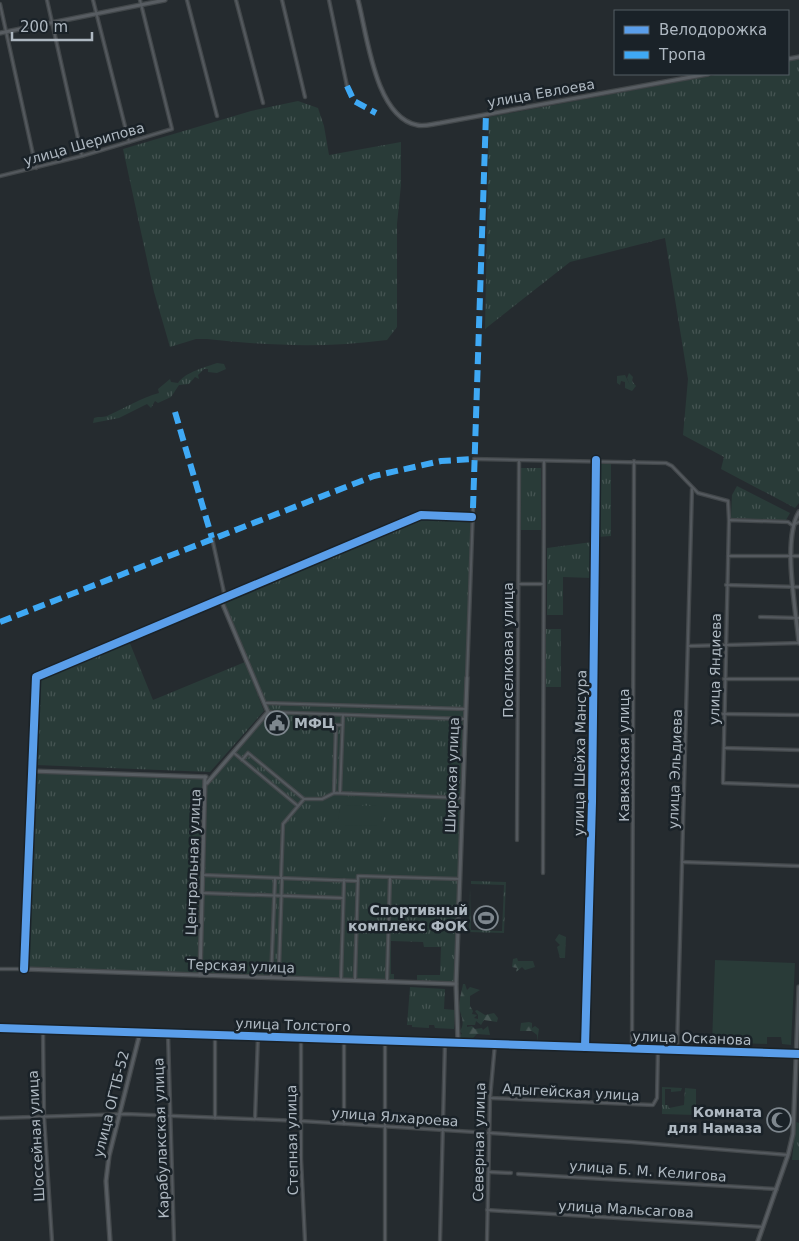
<svg xmlns="http://www.w3.org/2000/svg" width="799" height="1241" font-family="'DejaVu Sans',sans-serif">
<style>
.grass{fill:url(#grass-tufts)}
.forest{fill:url(#forest-firs)}
.garden{fill:#293b38}
.lines{fill:none;stroke-linecap:round;stroke-linejoin:round}
.street-casing{stroke:#42474a;stroke-width:4.5}
.secondary-casing{stroke:#42474a;stroke-width:5.5}
.street{stroke:#54595e;stroke-width:2}
.secondary{stroke:#585d62;stroke-width:3}
.quiet{stroke:#3fa9f5;stroke-width:6;stroke-dasharray:12 6;stroke-linecap:butt}
.cycleway-casing{stroke:#1a2228;stroke-width:11}
.cycleway{stroke:#5a9eea;stroke-width:8}
.labels{text-anchor:middle;dominant-baseline:central;stroke-width:5;stroke-linejoin:round;paint-order:stroke}
.street-label{font-size:14px;fill:#aeb8c1;stroke:#1a2228}
.poi-label{font-size:14px;font-weight:bold;fill:#aeb8c1;stroke:#1a2228;text-anchor:end}
</style>
<defs>
<pattern id="grass-tufts" width="24" height="20" patternUnits="userSpaceOnUse" patternTransform="scale(1.25)"><rect width="24" height="20" fill="#293b38"/><path d="M3 7l-1-3M5 7V3M7 7l1-3M15 17l-1-3M17 17v-4M19 17l1-3" fill="none" stroke="#465553"/></pattern>
<pattern id="forest-firs" width="22" height="20" patternUnits="userSpaceOnUse" patternTransform="scale(1.25)"><rect width="22" height="20" fill="#293b38"/><path d="M5 1l3.5 6h-7zM16 11l3.5 6h-7z" fill="#465553"/></pattern>
</defs>
<rect width="100%" height="100%" fill="#252b2f"/>
<g class="grass">
<path d="M799,59V503L795,508L721,469L724,457L683,435L688,379L665,238L570,262L485,329L489,117L721,74H788V61Z"/>
<path d="M298,101L318,108L324,126L329,155L401,142V185L397,224V327L387,340C326,348 268,346 207,339H196L170,347L154,292L123,149L251,111Z"/>
<path d="M217,363L224,364L226,369L217,373L208,372V369H204L198,375L199,379L195,377L189,384L179,385L171,397L158,403L155,401L151,408L147,404L119,418L93,423L94,418C99,416 104,418 109,415C125,408 141,398 159,393L158,389L170,379L171,382L178,383C185,372 206,367 217,363Z"/>
<path d="M629,373L633,377L632,381L636,386L632,391L625,388V382L621,381L620,385L617,383V376L625,375L630,385L627,378Z"/>
<path d="M597,463H611V536L597,537Z"/>
<rect x="521" y="468" width="20" height="62"/>
<path d="M737,486L790,513L786,520L731,518L732,495Z"/>
<path d="M421,515L472,517L456,984L417,983V975H440L441,947H424L423,942L391,941V974H394V982L24,969L31,771L212,778L268,712L221,600Z"/>
<path d="M592,542V578L563,577V615H547V548Z"/>
<rect x="546" y="629" width="15" height="58"/>
<path d="M129,641L153,700L245,662L264,711L210,772L36,765L39,680Z"/>
<path d="M471,881L506,882L504,933L469,932L470,888L471,930L502,931L504,885L471,884Z"/>
<path d="M410,987L445,989L444,1009L455,1010L454,1029L435,1028L434,1025H429V1028L412,1027V1025H407Z"/>
<path d="M662,1087L682,1088L681,1091L671,1092V1089H665V1105H668L669,1108L684,1105L685,1088L696,1089V1115L662,1114Z"/>
<path d="M796,1122L799,1123V1160H792Z"/>
</g>
<g class="forest">
<path d="M559,934L566,937L565,958H560L557,947L560,945L555,940Z"/>
<path d="M517,958L518,961H533L535,967L525,970L522,967L516,972L517,968L512,967L513,959Z"/>
<path d="M463,984H465L467,990L470,987L480,990L470,996V1006L473,1011L472,1014L477,1015L474,1018L478,1019V1015L475,1011L477,1010L485,1015L494,1013L498,1018L497,1022L484,1020L481,1025L476,1021L475,1025H467V1027L472,1026L475,1029L482,1028L483,1030L488,1026L490,1035L477,1034L472,1039L459,1040V1035L462,1034L460,1031C466,1022 460,1014 459,1007C459,1001 462,990 463,984Z"/>
<path d="M529,1022L532,1023V1028L535,1026L539,1029L537,1042V1035L532,1031H520L521,1023Z"/>
</g>
<g class="garden">
<path d="M345,805L377,806L385,813L383,821L377,826L344,825L338,818L340,809Z"/>
<path d="M715,960L795,963L791,1045L782,1044L781,1037H767V1044L712,1042Z"/>
</g>
<g class="lines">
<g class="street-casing">
<g id="street">
<path d="M47,0L82,156"/>
<path d="M93,0L129,142"/>
<path d="M187,0L217,116"/>
<path d="M236,0L263,103"/>
<path d="M282,0L305,97"/>
<path d="M329,0L347,86"/>
<path d="M0,4L36,168"/>
<path d="M0,176L82,156L172,129L140,0"/>
<path d="M474,459L666,463L672,466L698,493L728,501L729,520"/>
<path d="M799,522L792,525L788,522L729,520L723,783L799,786"/>
<path d="M212,538L225,597"/>
<path d="M728,556H799"/>
<path d="M519,584H543"/>
<path d="M726,585L799,587"/>
<path d="M760,617L799,618"/>
<path d="M689,646L799,643"/>
<path d="M467,678L473,508"/>
<path d="M724,679H799"/>
<path d="M266,703L466,709"/>
<path d="M268,712L465,719"/>
<path d="M723,714L799,715"/>
<path d="M724,748L799,750"/>
<path d="M234,753L298,806"/>
<path d="M242,760L248,753L304,799"/>
<path d="M334,793L336,725H342"/>
<path d="M340,793L343,715"/>
<path d="M517,840L519,461"/>
<path d="M682,862L799,866"/>
<path d="M543,873L544,461"/>
<path d="M203,875L358,881"/>
<path d="M281,878L283,824L304,799H322L334,793L463,798"/>
<path d="M203,893L343,898"/>
<path d="M0,969H24"/>
<path d="M272,971L279,968L282,878"/>
<path d="M271,978L275,878"/>
<path d="M355,979L358,876L460,879"/>
<path d="M341,980L344,880"/>
<path d="M387,982L390,877"/>
<path d="M43,1030L44,1117L52,1241"/>
<path d="M168,1034L174,1241"/>
<path d="M301,1038V1159L305,1241"/>
<path d="M585,1047L592,802L596,460"/>
<path d="M632,1048L634,461"/>
<path d="M677,1050L692,489"/>
<path d="M490,1098L653,1105L657,1098L658,1049"/>
<path d="M0,1118L126,1114L301,1121L631,1142L788,1155"/>
<path d="M215,1118V1036"/>
<path d="M255,1119L258,1036"/>
<path d="M344,1124V1039"/>
<path d="M489,1172L511,1173"/>
<path d="M518,1174L777,1189"/>
<path d="M487,1210L763,1227"/>
<path d="M385,1241V1040"/>
<path d="M440,1241L445,1042"/>
<path d="M487,1241L490,1098L495,1044"/>
</g>
</g>
<g class="secondary-casing">
<g id="secondary">
<path d="M358,0C367,34 375,117 417,125C424,127 432,124 440,123L708,74"/>
<path d="M0,33L165,0"/>
<path d="M788,59L799,57"/>
<path d="M799,512C782,540 796,610 799,643"/>
<path d="M31,771L206,777"/>
<path d="M207,783L268,712L221,600"/>
<path d="M200,975L205,777"/>
<path d="M456,984L24,969L36,677L421,515L472,517"/>
<path d="M0,1028L799,1054"/>
<path d="M458,1042L456,984L467,678"/>
<path d="M110,1241L106,1181L109,1156L140,1033"/>
<path d="M758,1241L788,1155L793,1134L799,987"/>
</g>
</g>
<use href="#street" class="street"/>
<use href="#secondary" class="secondary"/>
<g class="quiet">
<path d="M347,86L354,101L376,113"/>
<path d="M175,412L212,538"/>
<path d="M473,508L486,114"/>
<path d="M0,622L374,476L441,461L474,459"/>
</g>
<g class="cycleway-casing">
<g id="cycleway">
<path d="M24,969L36,677L421,515L472,517"/>
<path d="M0,1028L799,1054"/>
<path d="M585,1047L592,802L596,460"/>
</g>
</g>
<use href="#cycleway" class="cycleway"/>
</g>
<defs>
<g id="civic-ring" transform="scale(1.25)"><circle r="9.5" fill="#1a2228" stroke="#7e878e" stroke-width="1.5"/><path d="M-.6-6.5H3V-4.5H.6V-3L4-1V1h2V6H-6V1h2V-1L-.6-3ZM-1.2 2.5V6h2.4V2.5Z" fill="#7e878e"/></g>
<g id="stadium-ring" transform="scale(1.25)"><circle r="9.5" fill="#1a2228" stroke="#7e878e" stroke-width="1.5"/><path d="M0-5a6.5 5 0 1 0 0 10a6.5 5 0 1 0 0-10ZM-3.5-1.8h7v3.6h-7Z" fill="#7e878e"/></g>
<g id="mosque-ring" transform="scale(1.25)"><circle r="9.5" fill="#1a2228" stroke="#7e878e" stroke-width="1.5"/><path d="M3.5-4.9A6 6 0 1 0 3.5 4.9A5 5 0 1 1 3.5-4.9Z" fill="#7e878e"/></g>
</defs>
<g fill-rule="evenodd">
<use href="#civic-ring" x="277" y="723"/>
<use href="#stadium-ring" x="486" y="918"/>
<use href="#mosque-ring" x="779" y="1120"/>
</g>
<g class="labels">
<g class="street-label">
<text transform="translate(541 93) rotate(-10)">улица Евлоева</text>
<text transform="translate(84 144) rotate(-16)">улица Шерипова</text>
<text transform="translate(508 650) rotate(-90)">Поселковая улица</text>
<text transform="translate(715 669) rotate(-89)">улица Яндиева</text>
<text transform="translate(580 753) rotate(-89)">улица Шейха Мансура</text>
<text transform="translate(624 755) rotate(-90)">Кавказская улица</text>
<text transform="translate(675 769) rotate(-88)">улица Эльдиева</text>
<text transform="translate(452 775) rotate(-88)">Широкая улица</text>
<text transform="translate(193 862) rotate(-88)">Центральная улица</text>
<text transform="translate(241 966) rotate(2)">Терская улица</text>
<text transform="translate(293 1025) rotate(2)">улица Толстого</text>
<text transform="translate(692 1038) rotate(2)">улица Осканова</text>
<text transform="translate(571 1092) rotate(3)">Адыгейская улица</text>
<text transform="translate(111 1104) rotate(-76)">улица ОГТБ-52</text>
<text transform="translate(395 1117) rotate(4)">улица Ялхароева</text>
<text transform="translate(36 1136) rotate(-93)">Шоссейная улица</text>
<text transform="translate(161 1138) rotate(-92)">Карабулакская улица</text>
<text transform="translate(292 1140) rotate(-91)">Степная улица</text>
<text transform="translate(479 1142) rotate(-89)">Северная улица</text>
<text transform="translate(648 1171) rotate(4)">улица Б. М. Келигова</text>
<text transform="translate(626 1209) rotate(3)">улица Мальсагова</text>
</g>
<g class="poi-label">
<text x="294" y="723" text-anchor="start">МФЦ</text>
<text x="468" y="910">Спортивный<tspan x="468" dy="16">комплекс ФОК</tspan></text>
<text x="762" y="1112">Комната<tspan x="762" dy="16">для Намаза</tspan></text>
</g>
</g>
<rect x="614" y="10" width="175" height="65" fill="#1a2228" stroke="#555e65"/>
<rect x="624" y="26" width="25" height="8" fill="#5a9eea" stroke="#555e65"/>
<text x="659" y="35" font-size="15" fill="#aeb8c1">Велодорожка</text>
<rect x="624" y="51" width="25" height="8" fill="#3fa9f5" stroke="#555e65"/>
<text x="659" y="60" font-size="15" fill="#aeb8c1">Тропа</text>
<path d="M12 32v8h80v-8" fill="none" stroke="#aeb8c1" stroke-width="2.5"/>
<text x="20" y="32" font-size="15" fill="#aeb8c1" stroke="#1a2228" stroke-width="4" paint-order="stroke">200 m</text>
</svg>
